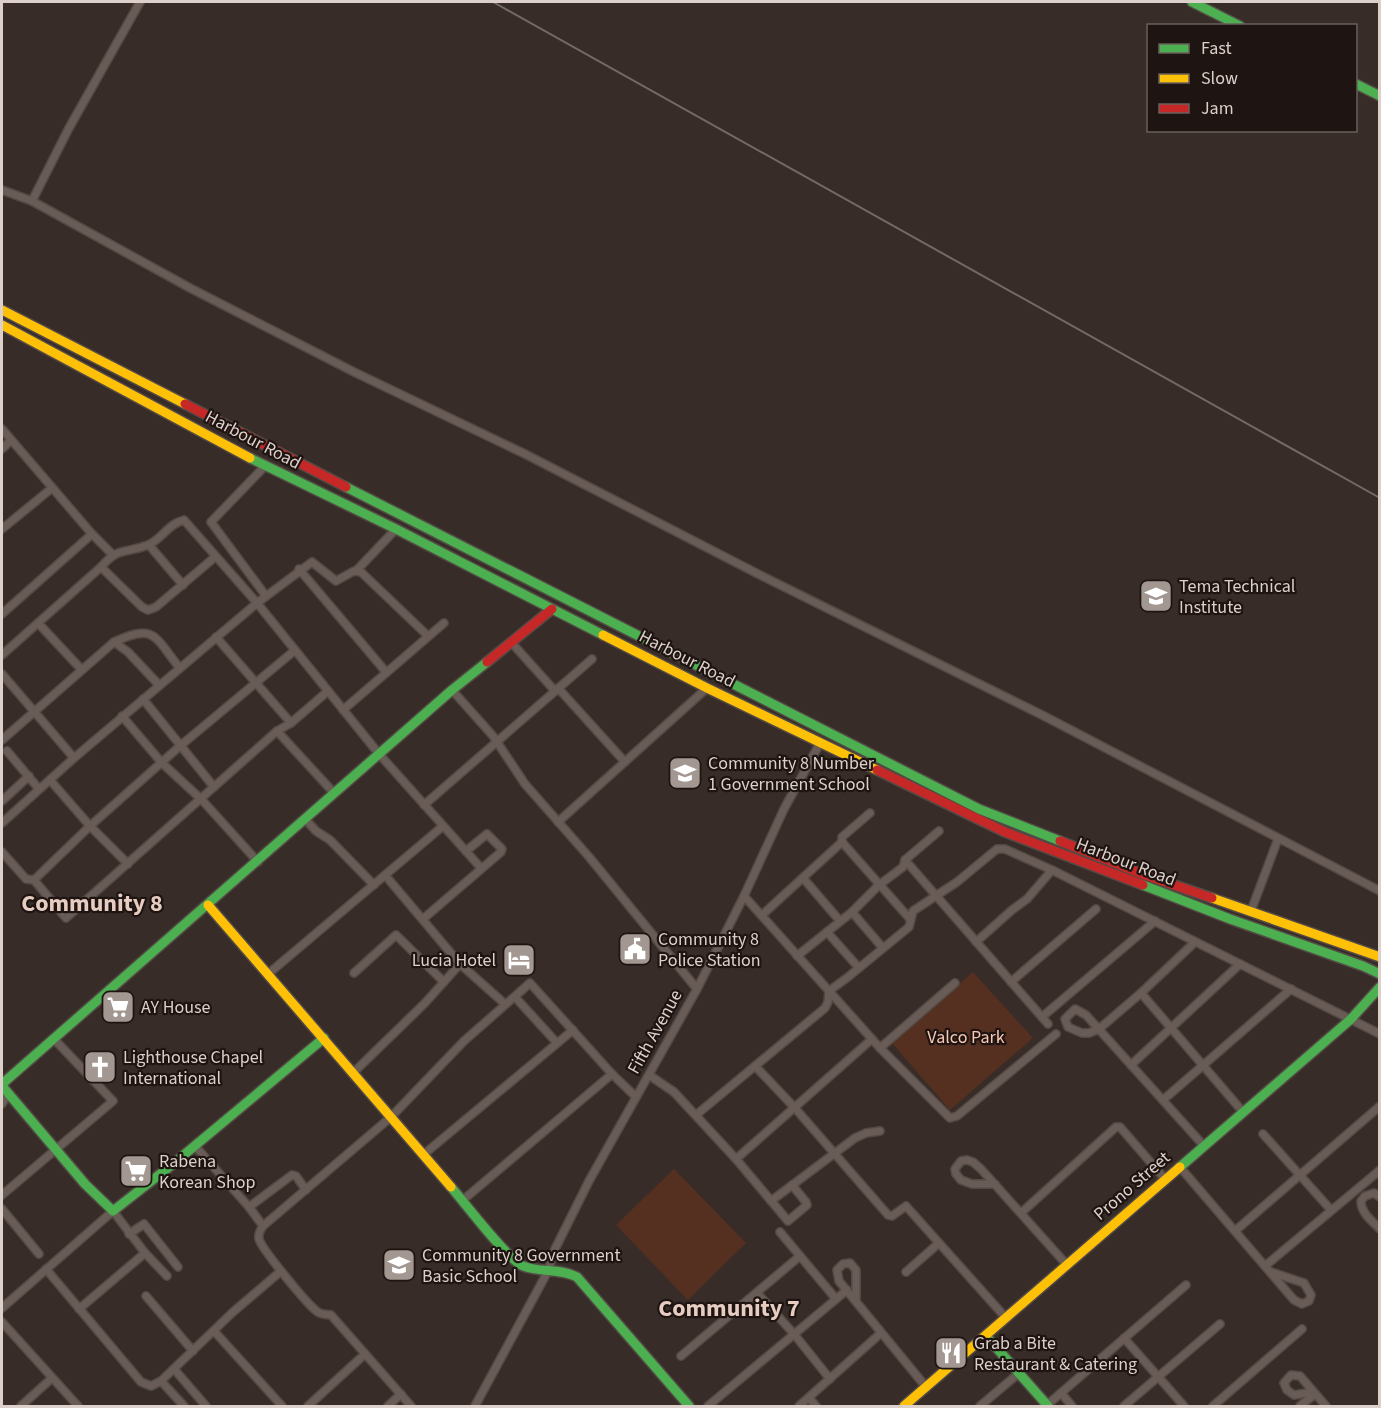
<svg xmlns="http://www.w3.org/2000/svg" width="1381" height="1408" font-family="'Source Sans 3',sans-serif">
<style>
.park{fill:#553021}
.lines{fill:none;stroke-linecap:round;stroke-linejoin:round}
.street-casing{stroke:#534a46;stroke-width:10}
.fast-casing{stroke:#534a46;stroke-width:12}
.slow-casing{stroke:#534a46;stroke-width:12}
.jam-casing{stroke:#534a46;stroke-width:12}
.street{stroke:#695c56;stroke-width:7}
.fast{stroke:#4caf50;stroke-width:9}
.slow{stroke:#ffc107;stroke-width:9}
.jam{stroke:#c62828;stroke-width:9}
.rail{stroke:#746a65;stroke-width:2}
.labels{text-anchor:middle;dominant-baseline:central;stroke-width:4.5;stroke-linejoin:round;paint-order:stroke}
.street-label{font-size:18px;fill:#ddd0ca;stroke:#1e1411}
.poi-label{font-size:18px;fill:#ddd0ca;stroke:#1e1411;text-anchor:start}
.park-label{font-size:18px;fill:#f9c8b4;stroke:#1e1411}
.district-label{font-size:24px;font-weight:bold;fill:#e7cdc1;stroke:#1e1411}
</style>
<rect width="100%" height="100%" fill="#372c27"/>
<g class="park">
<path d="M973,972L1033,1038L950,1110L892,1043Z"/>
<path d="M674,1169L746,1243L688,1300L616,1225Z"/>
</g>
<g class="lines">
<g class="street-casing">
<g id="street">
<path d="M2,190L32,201L190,288L354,372L525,454L764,577L1044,716L1380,891"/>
<path d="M32,201L69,128L140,2"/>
<path d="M2,429L92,534L112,554"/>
<path d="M2,449L11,440"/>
<path d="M265,466L211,522L266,596"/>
<path d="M2,529L52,488"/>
<path d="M149,545L183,585"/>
<path d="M101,567L142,607L148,610L156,607L215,557"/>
<path d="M299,569L386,672"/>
<path d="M356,571L396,529"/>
<path d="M2,614L92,534"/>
<path d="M38,623L81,669"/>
<path d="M216,637L291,723"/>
<path d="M511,642L555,691"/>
<path d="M2,655L101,567C119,546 125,554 148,545C162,539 168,524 184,520L257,603L312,562L336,581L354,571L361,572L428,636"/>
<path d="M2,674L74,758L257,603L379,754L481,868"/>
<path d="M159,685L128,652L114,642C155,623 154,636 179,667"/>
<path d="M558,688L625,762"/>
<path d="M452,690L493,736L525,784L590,858L697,989"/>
<path d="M143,699L214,787"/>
<path d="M343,710L444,623"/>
<path d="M122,716L162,763L202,800L258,862"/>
<path d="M277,731L334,793"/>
<path d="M2,740L114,642"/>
<path d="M7,751L39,789"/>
<path d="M50,780L90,826L128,864"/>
<path d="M2,801L29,776"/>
<path d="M424,805L592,659"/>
<path d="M305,819L316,831L330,840L374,885"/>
<path d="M558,822L707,688"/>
<path d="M2,823L74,758"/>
<path d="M842,842L910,919"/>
<path d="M2,852L26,879L34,880L66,918L277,731L291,723L328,691"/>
<path d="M905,860L1048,1024"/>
<path d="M385,875L460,964L505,1004"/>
<path d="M803,878L840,921"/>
<path d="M34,880L90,826L180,746L294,651"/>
<path d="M744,896L880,1048L950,1118L957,1116L1056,1034"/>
<path d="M1251,911L1278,839"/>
<path d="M852,912L882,947"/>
<path d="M762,915L842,842V837L870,813"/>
<path d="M423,919L501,852L502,849L487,834L466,851"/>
<path d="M827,932L859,968"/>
<path d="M976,942L1012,910L1027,899L1052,870L1380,1034"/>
<path d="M1195,942L1141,993L1099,1029L1089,1033H1082L1068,1027L1065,1019L1075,1009L1086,1015L1204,1146"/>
<path d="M797,956L852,912L879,885L903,867L905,860L939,831"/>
<path d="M354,973L396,935L444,982"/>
<path d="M268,974L443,826"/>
<path d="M1011,982L1096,909"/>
<path d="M1141,993L1243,1112"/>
<path d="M515,997L557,1043"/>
<path d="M1042,1017L1155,921"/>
<path d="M880,1048L955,983"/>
<path d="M1131,1065L1240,964"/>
<path d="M755,1066L794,1107L888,1215L892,1216L906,1206L1006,1318"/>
<path d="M353,1073L425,1003L460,964"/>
<path d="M649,1075L674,1092L736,1159L788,1221L807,1205L806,1202L792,1185"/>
<path d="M1163,1100L1291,989"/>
<path d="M2,1104L8,1094"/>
<path d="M696,1115L825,1008L828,1002L829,991L848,977L909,927L913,911L957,882L997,849H1005L1052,870"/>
<path d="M1263,1134L1331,1210"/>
<path d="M195,1146L249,1207L263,1226"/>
<path d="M423,1155L573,1030"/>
<path d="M736,1159L872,1039"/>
<path d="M1179,1166L1294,1300L1302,1304L1309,1301L1311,1295L1304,1283L1271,1272"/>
<path d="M995,1184H972L961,1180L956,1174L955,1169L961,1161L967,1160L973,1162L981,1169L1067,1265"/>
<path d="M2,1195L113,1101L54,1039"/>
<path d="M1380,1197L1374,1193L1365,1196L1361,1201C1361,1213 1372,1221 1380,1229"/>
<path d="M463,1200L612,1074"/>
<path d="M771,1201L855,1138L866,1133L880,1131"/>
<path d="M249,1207L292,1175L296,1176L306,1190"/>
<path d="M2,1209L39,1254"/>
<path d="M1021,1213L1116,1127H1120L1165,1179"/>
<path d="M1235,1231L1380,1106"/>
<path d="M780,1232L836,1299"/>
<path d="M129,1234L144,1224L178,1267"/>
<path d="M1265,1266L1380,1170"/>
<path d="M46,1269L141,1382L151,1386L161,1381L233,1312L281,1271"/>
<path d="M906,1272L939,1243"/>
<path d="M757,1293L794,1334L830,1379"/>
<path d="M146,1296L193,1351"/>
<path d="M856,1301V1270L850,1263L843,1264L837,1270L839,1281L926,1387"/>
<path d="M2,1308L113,1211L145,1253L167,1276"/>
<path d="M79,1309L145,1253"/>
<path d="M2,1322L78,1406"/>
<path d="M214,1331L282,1406"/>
<path d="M1124,1338L1184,1406"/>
<path d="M681,1356L800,1256"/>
<path d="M174,1369L206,1406"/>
<path d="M161,1381L184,1406"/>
<path d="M1313,1392L1294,1395L1287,1390L1284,1383L1291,1375L1300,1376L1326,1406"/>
<path d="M1061,1393L1072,1406"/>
<path d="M809,1398L816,1406"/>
<path d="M1047,1405L1186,1285"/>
<path d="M21,1406L52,1378"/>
<path d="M308,1406L365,1354"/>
<path d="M388,1406L401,1394"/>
<path d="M411,1406L331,1315C326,1314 322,1315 318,1312C309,1307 261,1248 259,1239C258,1234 260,1230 263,1226L391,1117L464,1041L530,983L612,1074L636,1097"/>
<path d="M475,1406L548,1271L555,1249L589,1181L697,989L744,896L784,809L820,743"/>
<path d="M708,1406L847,1290"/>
<path d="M799,1406L881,1333"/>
<path d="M980,1406L1019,1373"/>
<path d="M1124,1406L1220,1324"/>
<path d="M1213,1406L1302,1329"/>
<path d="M1300,1406L1315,1394"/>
</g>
</g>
<g class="fast-casing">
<g id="fast">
<path d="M1192,2L1240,26"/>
<path d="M1356,84L1380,96"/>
<path d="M250,458L396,529L603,635"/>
<path d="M346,487L979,809L1060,841"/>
<path d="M1143,885L1230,919L1363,966L1380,974"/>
<path d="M2,1084L452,690L487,662"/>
<path d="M2,1086L85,1184L113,1211L173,1164L324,1038"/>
<path d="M1180,1167L1351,1019L1380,987"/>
<path d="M451,1187C465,1203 507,1259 523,1266C540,1273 560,1268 577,1277L689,1406"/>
<path d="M986,1336L1048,1406"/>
</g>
</g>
<g class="slow-casing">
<g id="slow">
<path d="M2,310L185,404"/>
<path d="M2,325L250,458"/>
<path d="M603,635L707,688L877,770"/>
<path d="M1212,898L1380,957"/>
<path d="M208,905L451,1187"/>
<path d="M904,1406L1180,1167"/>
</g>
</g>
<g class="jam-casing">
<g id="jam">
<path d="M185,404L346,487"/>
<path d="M487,662L552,609"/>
<path d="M877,770L1005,832L1143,885"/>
<path d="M1060,841L1142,874L1212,898"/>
</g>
</g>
<use href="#street" class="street"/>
<use href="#fast" class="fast"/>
<use href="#slow" class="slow"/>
<use href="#jam" class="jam"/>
<path class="rail" d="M493,2L1380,498"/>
</g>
<defs>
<g id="school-square" transform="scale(1.725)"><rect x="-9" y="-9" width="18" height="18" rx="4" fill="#a39791" stroke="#1e1411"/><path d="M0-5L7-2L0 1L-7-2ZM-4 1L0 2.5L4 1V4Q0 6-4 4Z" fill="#fff"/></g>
<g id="civic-square" transform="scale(1.725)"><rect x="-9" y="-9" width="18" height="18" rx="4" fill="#a39791" stroke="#1e1411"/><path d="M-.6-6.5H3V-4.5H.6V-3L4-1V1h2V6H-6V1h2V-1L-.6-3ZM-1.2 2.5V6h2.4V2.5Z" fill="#fff"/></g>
<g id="hotel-square" transform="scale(1.725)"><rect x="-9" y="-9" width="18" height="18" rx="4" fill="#a39791" stroke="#1e1411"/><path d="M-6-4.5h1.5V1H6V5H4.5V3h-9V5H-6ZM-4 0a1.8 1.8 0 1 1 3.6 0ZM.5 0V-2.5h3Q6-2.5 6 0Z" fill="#fff"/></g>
<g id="supermarket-square" transform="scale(1.725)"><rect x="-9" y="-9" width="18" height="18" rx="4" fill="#a39791" stroke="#1e1411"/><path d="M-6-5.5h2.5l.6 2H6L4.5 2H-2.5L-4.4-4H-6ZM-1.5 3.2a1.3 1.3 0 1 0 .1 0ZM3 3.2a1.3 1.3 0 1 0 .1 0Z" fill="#fff"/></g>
<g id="church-square" transform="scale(1.725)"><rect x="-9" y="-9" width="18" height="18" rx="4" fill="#a39791" stroke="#1e1411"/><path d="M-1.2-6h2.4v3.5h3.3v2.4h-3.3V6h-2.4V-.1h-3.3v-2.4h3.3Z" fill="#fff"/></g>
<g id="restaurant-square" transform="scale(1.725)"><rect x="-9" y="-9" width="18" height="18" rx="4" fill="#a39791" stroke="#1e1411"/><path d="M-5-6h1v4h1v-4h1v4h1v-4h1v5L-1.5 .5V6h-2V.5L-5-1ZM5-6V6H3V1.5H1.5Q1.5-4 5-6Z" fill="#fff"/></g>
</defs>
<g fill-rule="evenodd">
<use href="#school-square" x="1156" y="596"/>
<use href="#school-square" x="685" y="773"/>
<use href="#civic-square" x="635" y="949"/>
<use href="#hotel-square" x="519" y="960"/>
<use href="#supermarket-square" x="118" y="1007"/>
<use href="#church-square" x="100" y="1067"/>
<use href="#supermarket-square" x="136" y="1171"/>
<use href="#school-square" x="399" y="1265"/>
<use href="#restaurant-square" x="951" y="1353"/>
</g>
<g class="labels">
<g class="street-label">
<text transform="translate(253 440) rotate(28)">Harbour Road</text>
<text transform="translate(687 659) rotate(27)">Harbour Road</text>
<text transform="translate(1126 862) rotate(21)">Harbour Road</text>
<text transform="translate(655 1032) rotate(-61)">Fifth Avenue</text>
<text transform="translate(1132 1186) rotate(-41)">Prono Street</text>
</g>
<g class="poi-label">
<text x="1179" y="586">Tema Technical<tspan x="1179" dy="21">Institute</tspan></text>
<text x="708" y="763">Community 8 Number<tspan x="708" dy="21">1 Government School</tspan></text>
<text x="658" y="939">Community 8<tspan x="658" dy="21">Police Station</tspan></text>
<text x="496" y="960" text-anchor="end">Lucia Hotel</text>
<text x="141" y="1007">AY House</text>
<text x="123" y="1057">Lighthouse Chapel<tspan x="123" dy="21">International</tspan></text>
<text x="159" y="1161">Rabena<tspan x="159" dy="21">Korean Shop</tspan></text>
<text x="422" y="1255">Community 8 Government<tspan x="422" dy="21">Basic School</tspan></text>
<text x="974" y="1343">Grab a Bite<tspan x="974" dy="21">Restaurant &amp; Catering</tspan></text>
</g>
<g class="park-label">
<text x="966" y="1037">Valco Park</text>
</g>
<g class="district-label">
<text x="92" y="903">Community 8</text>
<text x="729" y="1308">Community 7</text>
</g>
</g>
<rect width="1381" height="1408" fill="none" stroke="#ddd0ca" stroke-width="6"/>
<rect x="1147" y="24" width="210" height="108" fill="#1e1411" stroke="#6a5f5b" stroke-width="1.5"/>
<rect x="1159" y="44" width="30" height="9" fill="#4caf50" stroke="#6a5f5b" stroke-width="1.5"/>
<text x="1201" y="54" font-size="18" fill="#ddd0ca">Fast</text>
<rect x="1159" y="74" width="30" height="9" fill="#ffc107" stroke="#6a5f5b" stroke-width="1.5"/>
<text x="1201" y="84" font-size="18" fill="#ddd0ca">Slow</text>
<rect x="1159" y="104" width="30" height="9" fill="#c62828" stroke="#6a5f5b" stroke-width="1.5"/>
<text x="1201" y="114" font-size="18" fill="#ddd0ca">Jam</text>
</svg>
